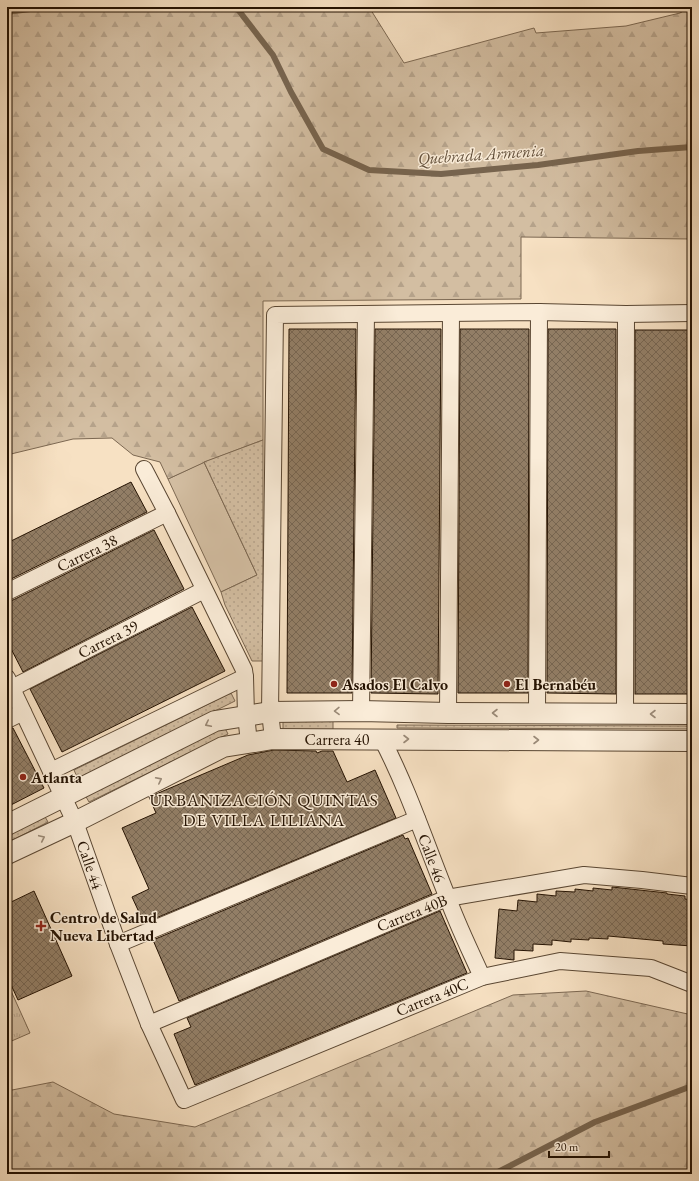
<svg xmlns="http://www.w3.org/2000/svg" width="699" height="1181" font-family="'EB Garamond',serif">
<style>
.grass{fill:#d3bea2;stroke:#7c6852}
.forest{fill:url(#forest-firs);stroke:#7c6852}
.park{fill:url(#park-tufts);stroke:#7c6852}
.garden{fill:url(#garden-dots);stroke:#7c6852}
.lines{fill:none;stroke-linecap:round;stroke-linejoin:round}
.stream{stroke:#77644e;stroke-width:6}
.building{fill:url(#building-cross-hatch);stroke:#241202}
.minor-casing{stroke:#594632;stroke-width:18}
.tertiary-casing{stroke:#594632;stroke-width:22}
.minor{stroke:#faecd8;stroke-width:16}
.tertiary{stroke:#faecd8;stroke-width:20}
.oneway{stroke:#9a8a78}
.poi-dot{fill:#8f2418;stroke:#faecd8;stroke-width:1.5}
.labels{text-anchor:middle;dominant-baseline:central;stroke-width:3;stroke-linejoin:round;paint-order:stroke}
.street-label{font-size:16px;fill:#241202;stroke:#faecd8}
.poi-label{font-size:16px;font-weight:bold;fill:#241202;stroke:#faecd8;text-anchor:start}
.water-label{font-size:17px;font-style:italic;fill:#63503b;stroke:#faecd8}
.neighbourhood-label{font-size:17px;letter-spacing:1px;fill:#241202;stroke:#faecd8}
</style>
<defs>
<pattern id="forest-firs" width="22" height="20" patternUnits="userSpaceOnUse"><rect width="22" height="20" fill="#d3bea2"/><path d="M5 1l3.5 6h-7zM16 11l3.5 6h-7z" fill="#b5a28a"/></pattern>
<pattern id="park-tufts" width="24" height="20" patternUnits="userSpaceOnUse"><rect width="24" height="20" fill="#d3bea2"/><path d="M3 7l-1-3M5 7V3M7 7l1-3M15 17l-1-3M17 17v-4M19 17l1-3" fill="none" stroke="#b5a28a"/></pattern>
<pattern id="garden-dots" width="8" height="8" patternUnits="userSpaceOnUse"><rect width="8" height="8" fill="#d3bea2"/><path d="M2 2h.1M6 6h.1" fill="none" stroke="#b5a28a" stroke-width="1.8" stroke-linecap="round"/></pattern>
<pattern id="building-cross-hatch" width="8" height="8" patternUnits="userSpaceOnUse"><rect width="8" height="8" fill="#927e66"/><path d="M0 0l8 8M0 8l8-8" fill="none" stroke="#776652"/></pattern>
</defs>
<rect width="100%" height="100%" fill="#f7e1c3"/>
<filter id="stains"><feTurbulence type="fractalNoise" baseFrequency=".005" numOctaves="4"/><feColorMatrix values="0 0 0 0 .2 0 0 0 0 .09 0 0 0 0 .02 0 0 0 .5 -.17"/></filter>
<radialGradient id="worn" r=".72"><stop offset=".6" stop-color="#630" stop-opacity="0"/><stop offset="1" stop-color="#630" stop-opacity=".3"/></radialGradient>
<path class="grass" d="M204,462L257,575L221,592L168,479Z"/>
<g class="forest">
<path d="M7,7H369L404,63L534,28L536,33L626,26L680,13L690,7H692V239L521,237V299L263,301V440L205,462L168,479L160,462L133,455L112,438L73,439L11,454L7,456Z"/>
<path d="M586,991L692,1015V1174H7V1091L53,1082L114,1114L195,1127L513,995Z"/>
</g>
<path class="park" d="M7,982L30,1033L7,1043Z"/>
<g class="garden">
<path d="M263,440V661H252L225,605L221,592L257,575L204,462Z"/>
<path d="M231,693L235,701L78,779L74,770Z"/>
<path d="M333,720V731H283V721Z"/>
<path d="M397,725L692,726V729L397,728Z"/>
<path d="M224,726L228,734L89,802L85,795Z"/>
<path d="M44,815L48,822L7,843V833Z"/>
</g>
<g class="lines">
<g class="stream">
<path d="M236,7L273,55L291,92L323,149L369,170L441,174L538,165L638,151L692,147"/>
<path d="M7,12L45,7"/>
<path d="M494,1174L595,1122L692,1086"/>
</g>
</g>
<g class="building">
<path d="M289,329H356L352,693H287Z"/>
<path d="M375,329H441L438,694L371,693Z"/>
<path d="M460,329H529L528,693H458Z"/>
<path d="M548,329H616V694L547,693Z"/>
<rect x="635" y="330" width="57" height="364"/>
<path d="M131,482L147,512L7,581V543Z"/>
<path d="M154,530L184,589L23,672L7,641V601H11Z"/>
<path d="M192,607L225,671L62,752L30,689Z"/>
<path d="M13,728L44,788L7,807V729Z"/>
<path d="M274,750L316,751L317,753L322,751H333L347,782L375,770L396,818L144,923L132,897L149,889L122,828L156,813L149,797L248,755Z"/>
<path d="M403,835L405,839L408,838L432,894L179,1001L153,940Z"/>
<path d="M612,887L667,893V894L685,896V899L692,900V946L663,944V941L608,936V939L589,938V940L571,939V942L552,940V945L533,944V951L514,950V960L495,958L499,909L517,911L518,900L537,902V894L556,896V891L575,892V889L593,891V888L612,890Z"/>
<path d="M34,891L72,976L18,1000L7,976V904Z"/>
<path d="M440,911L467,973L195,1085L174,1034L191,1027L187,1018Z"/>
</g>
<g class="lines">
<g class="minor-casing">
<g id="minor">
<path d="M144,469L167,513L244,670L245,677L246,715L249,743"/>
<path d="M7,592L167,513"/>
<path d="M7,678L75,822L118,944L149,1024L184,1100L482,977L560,961L651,968L692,984"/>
<path d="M12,688L204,590"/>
<path d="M361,711L366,314"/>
<path d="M448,713L451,313"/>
<path d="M537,713L539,312"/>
<path d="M625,714L626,314"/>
<path d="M7,720L23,712"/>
<path d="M273,739L270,712L275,315L539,312L626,314L692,313"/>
<path d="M382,739C408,789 426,844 447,896C457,924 470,950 482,977"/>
<path d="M51,771L245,677"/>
<path d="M118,944L417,819"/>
<path d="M149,1024L447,898L584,875L642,880L692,886"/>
</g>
</g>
<g class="tertiary-casing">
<g id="tertiary">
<path d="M7,825L215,721L270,712L361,711L448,713L692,714"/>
<path d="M7,854L75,822L223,747L273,739L692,741"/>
</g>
</g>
<use href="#minor" class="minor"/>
<use href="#tertiary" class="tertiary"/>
</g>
<defs><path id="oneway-chevron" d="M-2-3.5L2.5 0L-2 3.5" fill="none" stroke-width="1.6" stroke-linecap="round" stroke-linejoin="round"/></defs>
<g class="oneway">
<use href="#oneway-chevron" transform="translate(337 711) rotate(179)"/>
<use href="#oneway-chevron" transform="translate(495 713) rotate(-180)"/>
<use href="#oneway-chevron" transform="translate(653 714) rotate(180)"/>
<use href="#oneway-chevron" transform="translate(208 724) rotate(154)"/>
<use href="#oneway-chevron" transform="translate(406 739)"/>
<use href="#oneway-chevron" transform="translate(536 740)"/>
<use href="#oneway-chevron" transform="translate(159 780) rotate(-27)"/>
<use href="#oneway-chevron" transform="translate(42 838) rotate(-25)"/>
</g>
<g class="poi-dot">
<circle cx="334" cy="684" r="4"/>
<circle cx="507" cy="684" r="4"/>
<circle cx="23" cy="777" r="4"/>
<path d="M39 920h4v4h4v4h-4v4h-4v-4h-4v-4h4z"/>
</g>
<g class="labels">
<g class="street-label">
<text transform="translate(87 553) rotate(-26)">Carrera 38</text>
<text transform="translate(108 639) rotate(-27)">Carrera 39</text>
<text x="337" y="739">Carrera 40</text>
<text transform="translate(432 858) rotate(69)">Calle 46</text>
<text transform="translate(90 865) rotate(71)">Calle 44</text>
<text transform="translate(412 913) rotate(-22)">Carrera 40B</text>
<text transform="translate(432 997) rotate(-22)">Carrera 40C</text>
</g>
<g class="poi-label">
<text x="342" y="684">Asados El Calvo</text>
<text x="515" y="684">El Bernabéu</text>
<text x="31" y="777">Atlanta</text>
<text x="50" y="917">Centro de Salud<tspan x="50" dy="18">Nueva Libertad</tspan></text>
</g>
<g class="water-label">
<text transform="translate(481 154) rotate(-4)">Quebrada Armenia</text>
</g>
<g class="neighbourhood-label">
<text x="264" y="800">URBANIZACIÓN QUINTAS<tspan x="264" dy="20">DE VILLA LILIANA</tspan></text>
</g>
</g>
<rect width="699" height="1181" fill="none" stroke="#f7e1c3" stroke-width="24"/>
<rect x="8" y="8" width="683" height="1165" fill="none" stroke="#241202" stroke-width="2"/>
<rect x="12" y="12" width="675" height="1157" fill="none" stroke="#241202"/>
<path d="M549 1151v6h60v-6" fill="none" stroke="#241202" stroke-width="2"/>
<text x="555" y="1151" font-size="12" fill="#241202" stroke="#faecd8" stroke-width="3" paint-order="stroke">20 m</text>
<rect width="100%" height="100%" filter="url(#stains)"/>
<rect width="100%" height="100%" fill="url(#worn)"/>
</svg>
